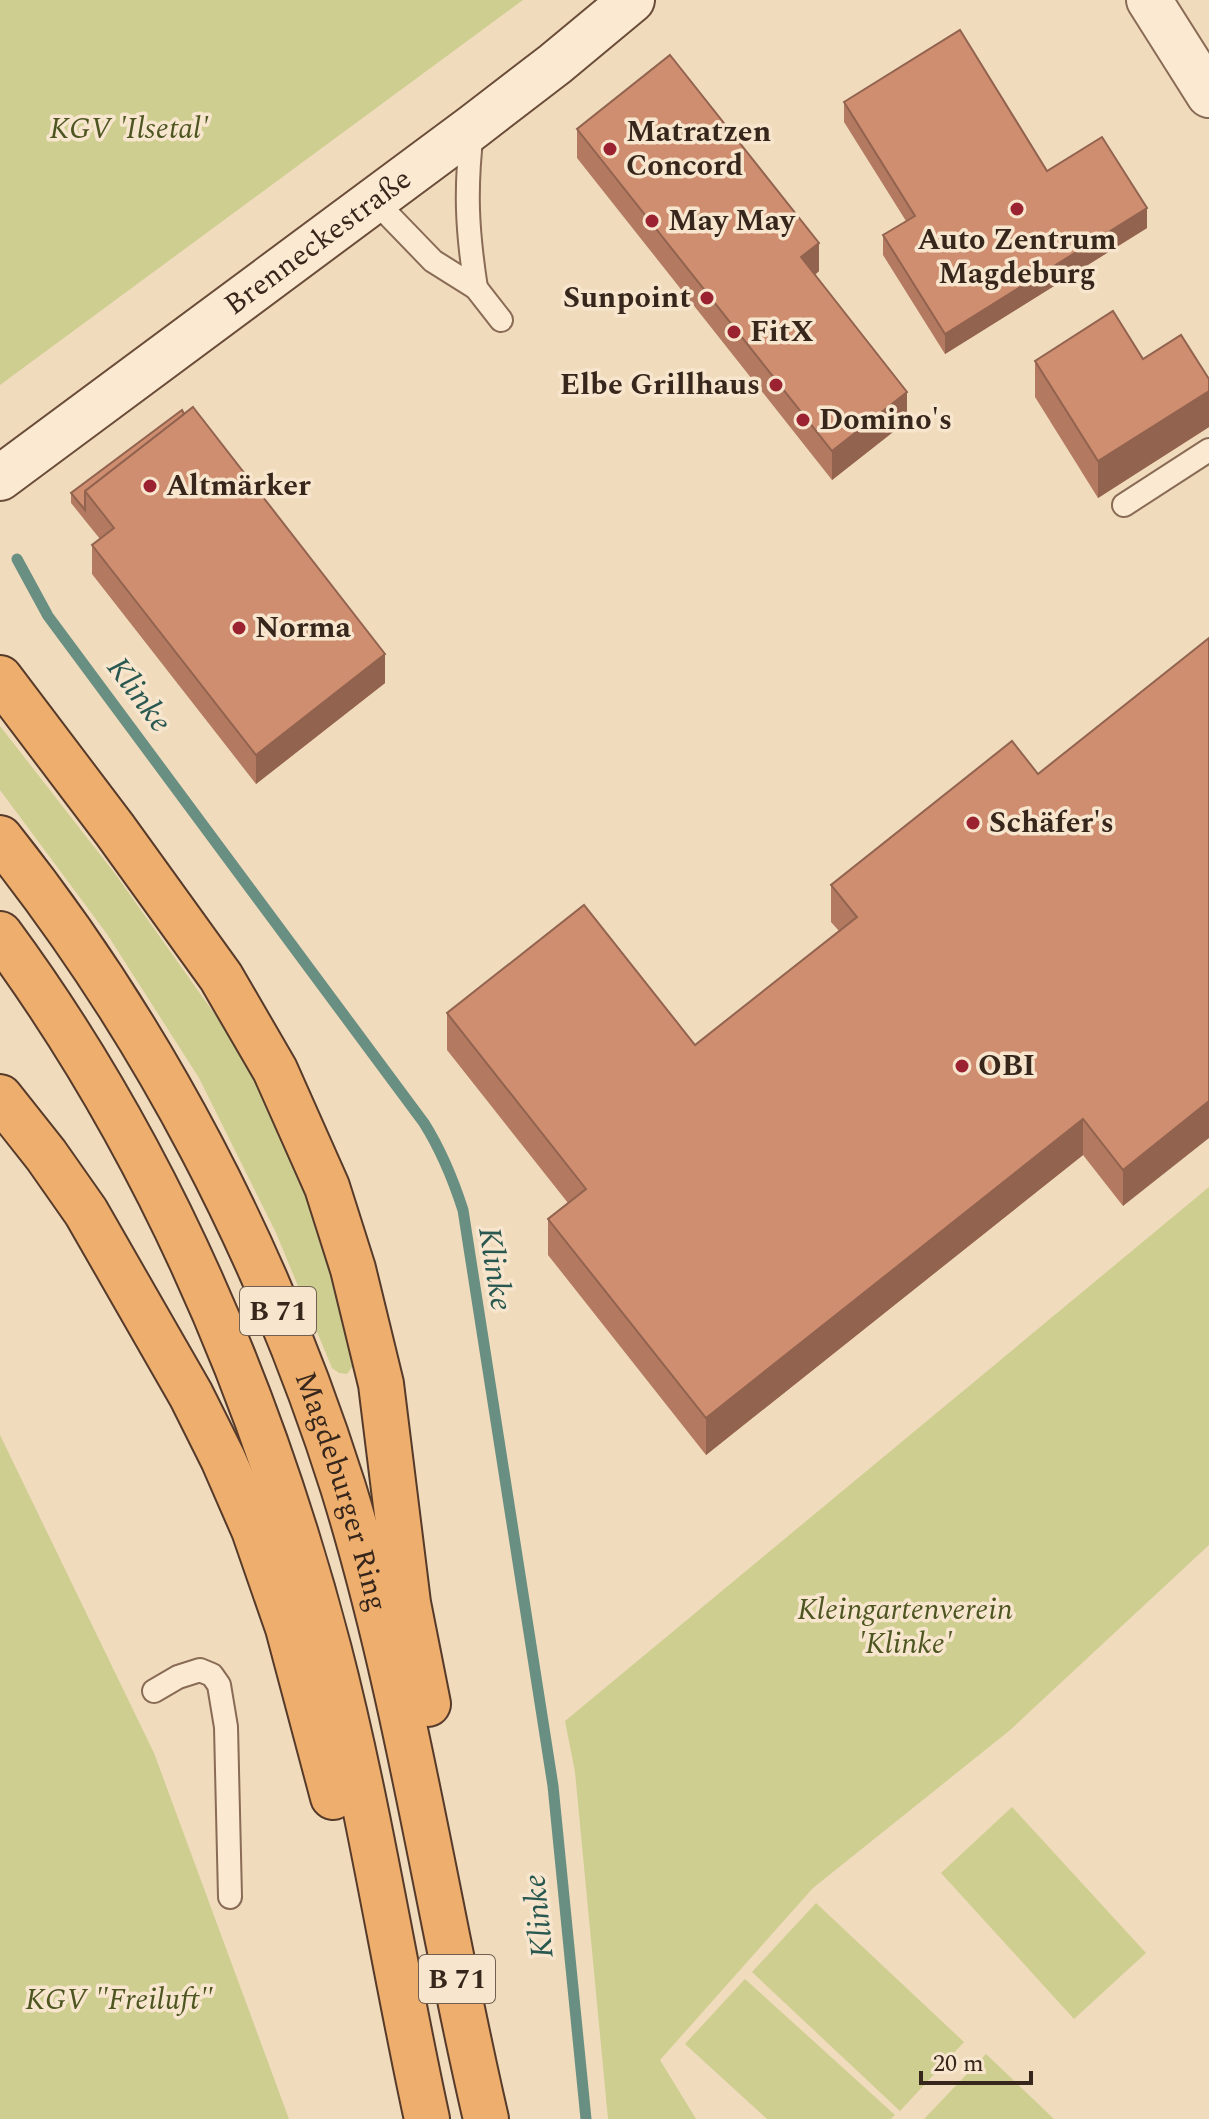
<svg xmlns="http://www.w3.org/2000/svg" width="1209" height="2119" font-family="Spectral,serif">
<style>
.green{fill:#cece91}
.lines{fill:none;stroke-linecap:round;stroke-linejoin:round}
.stream{stroke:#688f81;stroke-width:11}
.service-casing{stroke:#896b56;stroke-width:26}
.minor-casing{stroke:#896b56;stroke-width:48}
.secondary-casing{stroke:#6a4c39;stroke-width:48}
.trunk-casing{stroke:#563a2a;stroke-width:48}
.service{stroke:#fbead1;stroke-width:22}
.minor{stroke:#fbead1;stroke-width:44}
.secondary{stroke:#fbead1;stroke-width:44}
.trunk{stroke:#eeae6d;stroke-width:44}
.wall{fill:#b37a61}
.shaded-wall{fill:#92634f}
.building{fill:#d08e71;stroke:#92634f;stroke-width:2}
.poi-dot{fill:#9b2230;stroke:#f7e6cd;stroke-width:3}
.labels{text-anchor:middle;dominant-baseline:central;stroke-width:7;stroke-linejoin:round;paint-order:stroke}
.shield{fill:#f7e6cd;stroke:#716050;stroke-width:2}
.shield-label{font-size:28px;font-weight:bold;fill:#37261b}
.park-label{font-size:30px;font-style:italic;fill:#4d5521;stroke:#f7e6cd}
.poi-label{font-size:30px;font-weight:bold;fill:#37261b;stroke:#f7e6cd;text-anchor:start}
.street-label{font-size:30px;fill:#37261b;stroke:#f7e6cd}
.water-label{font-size:32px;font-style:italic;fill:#295850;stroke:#f7e6cd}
</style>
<rect width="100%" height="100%" fill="#f0dbbd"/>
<g class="green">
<path d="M0,0H523L0,385Z"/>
<path d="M0,726L116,875L255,1071L317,1214L355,1363L347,1374L339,1373L332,1368L276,1233L199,1078L107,934L0,790Z"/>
<path d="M1209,1187V1545L1009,1731L813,1888L660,2060L696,2119H608L575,1772L565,1721Z"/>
<path d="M0,1435L154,1753L289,2119H0Z"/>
<path d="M1012,1807L1146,1953L1074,2019L941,1873Z"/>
<path d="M816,1903L964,2042L900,2111L752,1972Z"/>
<path d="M745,1979L895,2115L891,2119H767L685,2044Z"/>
<path d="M986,2054L1054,2119H924Z"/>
</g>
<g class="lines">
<path class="stream" d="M17,559L48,616L424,1123C441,1150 453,1179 463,1210L553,1786L586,2119"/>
<g class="service-casing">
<g id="service">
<path d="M472,131C465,190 467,230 476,288"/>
<path d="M374,200L433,261L476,288L501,320"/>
<path d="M1124,505L1209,450"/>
<path d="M154,1691L178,1677L200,1670L212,1675L219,1685L226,1727L230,1897"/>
</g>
</g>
<g class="minor-casing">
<path id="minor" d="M1149,0L1209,95"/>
</g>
<g class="secondary-casing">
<g id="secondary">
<path id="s1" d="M0,478L473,127L555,64L632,0"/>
</g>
</g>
<g class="trunk-casing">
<g id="trunk">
<path d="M0,678L115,830L221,977L275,1070L327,1187L353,1269L381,1384L408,1603L428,1704"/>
<path id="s2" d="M0,838C153,1030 269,1253 343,1487C407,1694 437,1909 486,2119"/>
<path d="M0,934C157,1147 262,1394 329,1650C369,1804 393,1963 427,2119"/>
<path d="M0,1097L46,1155L86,1212L191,1395L223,1459L254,1530L288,1628L333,1797"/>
</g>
</g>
<use href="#service" class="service"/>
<use href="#minor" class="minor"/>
<use href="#secondary" class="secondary"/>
<use href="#trunk" class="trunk"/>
</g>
<g class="wall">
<path d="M844,102L1047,171L1147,228L945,354L883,255V235L906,221L844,122Z"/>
<path d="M577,129L819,271L815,275L907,421L832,480L577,158Z"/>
<path d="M1143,359L1209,379V427L1098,498L1035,397V361Z"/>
<path d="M182,410L385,683L256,784L92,574V545L100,539L71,503V493Z"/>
<path d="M1209,638L1123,1206L1083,1155L706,1455L548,1255V1219L568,1203L447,1050V1013L695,1045L839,931L831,922V885L1038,774Z"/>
</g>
<g class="shaded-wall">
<path d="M1147,208V228L945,354V334Z"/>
<path d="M819,243V271L801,286V257Z"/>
<path d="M1209,391V427L1098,498V461Z"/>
<path d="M907,392V421L832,480V451Z"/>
<path d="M385,654V683L256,784V755Z"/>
<path d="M1209,1101V1138L1123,1206V1170Z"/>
<path d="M1083,1119V1155L706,1455V1418Z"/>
</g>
<g class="building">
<path d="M960,30L1047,171L1102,137L1147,208L945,334L883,235L915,216L844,102Z"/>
<path d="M670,55L819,243L801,257L907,392L832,451L577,129Z"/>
<path d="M1113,311L1143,359L1181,335L1209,379V391L1098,461L1035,361Z"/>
<path d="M193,407L385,654L256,755L92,545L114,528L85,491Z"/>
<path d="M182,410L184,414L85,491V510L71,493Z"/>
<path d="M1209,638V1101L1123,1170L1083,1119L706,1418L548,1219L586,1189L447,1013L584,905L695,1045L857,917L831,885L1012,741L1038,774Z"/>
</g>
<g class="poi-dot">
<circle cx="610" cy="149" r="8"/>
<circle cx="1017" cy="209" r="8"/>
<circle cx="652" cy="221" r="8"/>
<circle cx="707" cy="298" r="8"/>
<circle cx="734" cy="332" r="8"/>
<circle cx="776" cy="385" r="8"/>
<circle cx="803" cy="420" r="8"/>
<circle cx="150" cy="486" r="8"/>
<circle cx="239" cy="628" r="8"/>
<circle cx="973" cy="823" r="8"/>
<circle cx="962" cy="1066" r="8"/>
</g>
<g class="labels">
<g class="shield">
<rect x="240" y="1287" width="76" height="48" rx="6"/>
<rect x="419" y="1955" width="76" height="48" rx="6"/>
</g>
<g class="shield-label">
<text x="278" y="1311">B 71</text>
<text x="457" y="1979">B 71</text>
</g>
<g class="park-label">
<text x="129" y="129">KGV 'Ilsetal'</text>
<text x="905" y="1610">Kleingartenverein<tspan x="905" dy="34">'Klinke'</tspan></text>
<text x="119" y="2000">KGV "Freiluft"</text>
</g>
<g class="poi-label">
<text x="626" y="132">Matratzen<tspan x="626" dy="34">Concord</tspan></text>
<text x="668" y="221">May May</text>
<text x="1017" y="240" text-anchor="middle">Auto Zentrum<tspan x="1017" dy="34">Magdeburg</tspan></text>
<text x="691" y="298" text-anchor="end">Sunpoint</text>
<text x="750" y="332">FitX</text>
<text x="760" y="385" text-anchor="end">Elbe Grillhaus</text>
<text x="819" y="420">Domino's</text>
<text x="166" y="486">Altmärker</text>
<text x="255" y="628">Norma</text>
<text x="989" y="823">Schäfer's</text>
<text x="978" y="1066">OBI</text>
</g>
<g class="street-label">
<text stroke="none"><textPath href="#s1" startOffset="396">Brenneckestraße</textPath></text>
<text stroke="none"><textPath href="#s2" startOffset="742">Magdeburger Ring</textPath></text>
</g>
<g class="water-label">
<text transform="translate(139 695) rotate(53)">Klinke</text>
<text transform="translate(495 1269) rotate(81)">Klinke</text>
<text transform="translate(539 1916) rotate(-96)">Klinke</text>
</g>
</g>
<path d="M921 2071v12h110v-12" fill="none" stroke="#37261b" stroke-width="4"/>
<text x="933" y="2071" font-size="24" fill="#37261b" stroke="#f7e6cd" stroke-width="6" paint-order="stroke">20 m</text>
</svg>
